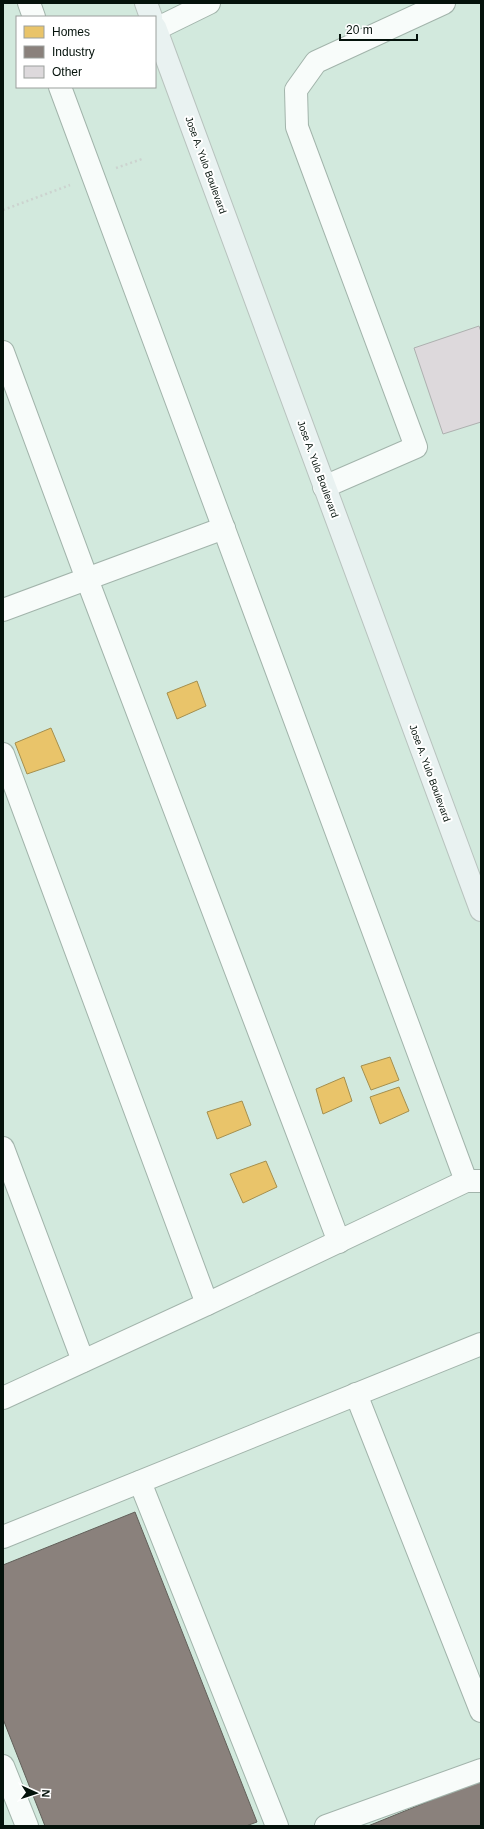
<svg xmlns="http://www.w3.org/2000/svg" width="484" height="1829" font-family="Helvetica,sans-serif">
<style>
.homes{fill:#e9c46a;stroke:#a48f4e}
.industry{fill:#8a817c;stroke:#62605a}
.building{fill:#ddd9dc;stroke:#adb0af}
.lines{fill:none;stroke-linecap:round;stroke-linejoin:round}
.minor-casing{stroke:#a2b4ab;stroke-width:24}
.major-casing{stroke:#b8c3be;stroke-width:24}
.path{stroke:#ccd3cf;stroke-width:2.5;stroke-dasharray:2 3;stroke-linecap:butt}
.minor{stroke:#f8fcfa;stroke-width:22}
.major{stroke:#e9f2f1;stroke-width:22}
.labels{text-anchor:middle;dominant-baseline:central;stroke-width:4;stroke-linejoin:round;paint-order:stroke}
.street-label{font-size:10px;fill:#04120b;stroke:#fff}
</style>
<rect width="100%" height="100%" fill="#d2e9dd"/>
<g class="homes">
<path d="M197,681L206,706L177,719L167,693Z"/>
<path d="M51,728L65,761L27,774L15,743Z"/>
<path d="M390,1057L399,1080L371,1090L361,1066Z"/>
<path d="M344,1077L352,1101L323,1114L316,1089Z"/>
<path d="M399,1087L409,1111L380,1124L370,1097Z"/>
<path d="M242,1101L251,1125L217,1139L207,1112Z"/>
<path d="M266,1161L277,1187L243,1203L230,1174Z"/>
</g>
<g class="industry">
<path d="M135,1512L257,1822L246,1826H45L3,1719V1565Z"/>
<path d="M481,1780V1826H368Z"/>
</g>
<path class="building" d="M479,326L481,332V422L443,434L414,348Z"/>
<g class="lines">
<g class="minor-casing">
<g id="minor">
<path d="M29,3L34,17"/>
<path d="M156,29L209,3"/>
<path d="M60,87L466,1181"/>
<path d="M3,352L87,579L339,1242"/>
<path d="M324,487L416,447L297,127L296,90L316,62L444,3"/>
<path d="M3,610L224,528"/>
<path d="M3,754L207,1304"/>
<path d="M3,1148L83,1361"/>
<path d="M356,1394L481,1711"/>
<path d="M3,1398L207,1304L466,1181H480"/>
<path d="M140,1482L277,1826"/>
<path d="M3,1537L481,1344"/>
<path d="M3,1766L27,1826"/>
<path d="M326,1826L481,1770"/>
</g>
</g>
<g class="major-casing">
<g id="major">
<path d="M146,3L151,17"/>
<path d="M155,27L481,910"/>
</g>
</g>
<g class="path">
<path d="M116,168L142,159"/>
<path d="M3,210L70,185"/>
</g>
<use href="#minor" class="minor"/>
<use href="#major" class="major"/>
</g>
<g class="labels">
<g class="street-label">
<text transform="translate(206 165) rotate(70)">Jose A. Yulo Boulevard</text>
<text transform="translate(318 469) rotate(70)">Jose A. Yulo Boulevard</text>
<text transform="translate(430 773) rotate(70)">Jose A. Yulo Boulevard</text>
</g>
</g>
<rect width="484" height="1829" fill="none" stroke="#04120b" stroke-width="8"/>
<rect x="16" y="16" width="140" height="72" fill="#ffffff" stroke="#9ba09d"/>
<rect x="24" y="26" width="20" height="12" fill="#e9c46a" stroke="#9ba09d"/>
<text x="52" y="36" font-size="12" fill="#04120b">Homes</text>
<rect x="24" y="46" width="20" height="12" fill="#8a817c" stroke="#9ba09d"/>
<text x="52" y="56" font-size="12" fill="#04120b">Industry</text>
<rect x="24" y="66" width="20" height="12" fill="#ddd9dc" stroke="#9ba09d"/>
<text x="52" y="76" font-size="12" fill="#04120b">Other</text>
<g transform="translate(36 1793) rotate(93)" stroke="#ffffff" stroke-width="3" paint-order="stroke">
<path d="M0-3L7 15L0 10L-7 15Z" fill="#04120b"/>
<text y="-6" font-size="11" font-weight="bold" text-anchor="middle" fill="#04120b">N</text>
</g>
<path d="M340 34v6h77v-6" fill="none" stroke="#04120b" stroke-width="2"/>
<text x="346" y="34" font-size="12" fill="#04120b" stroke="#ffffff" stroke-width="3" paint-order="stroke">20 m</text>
</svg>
